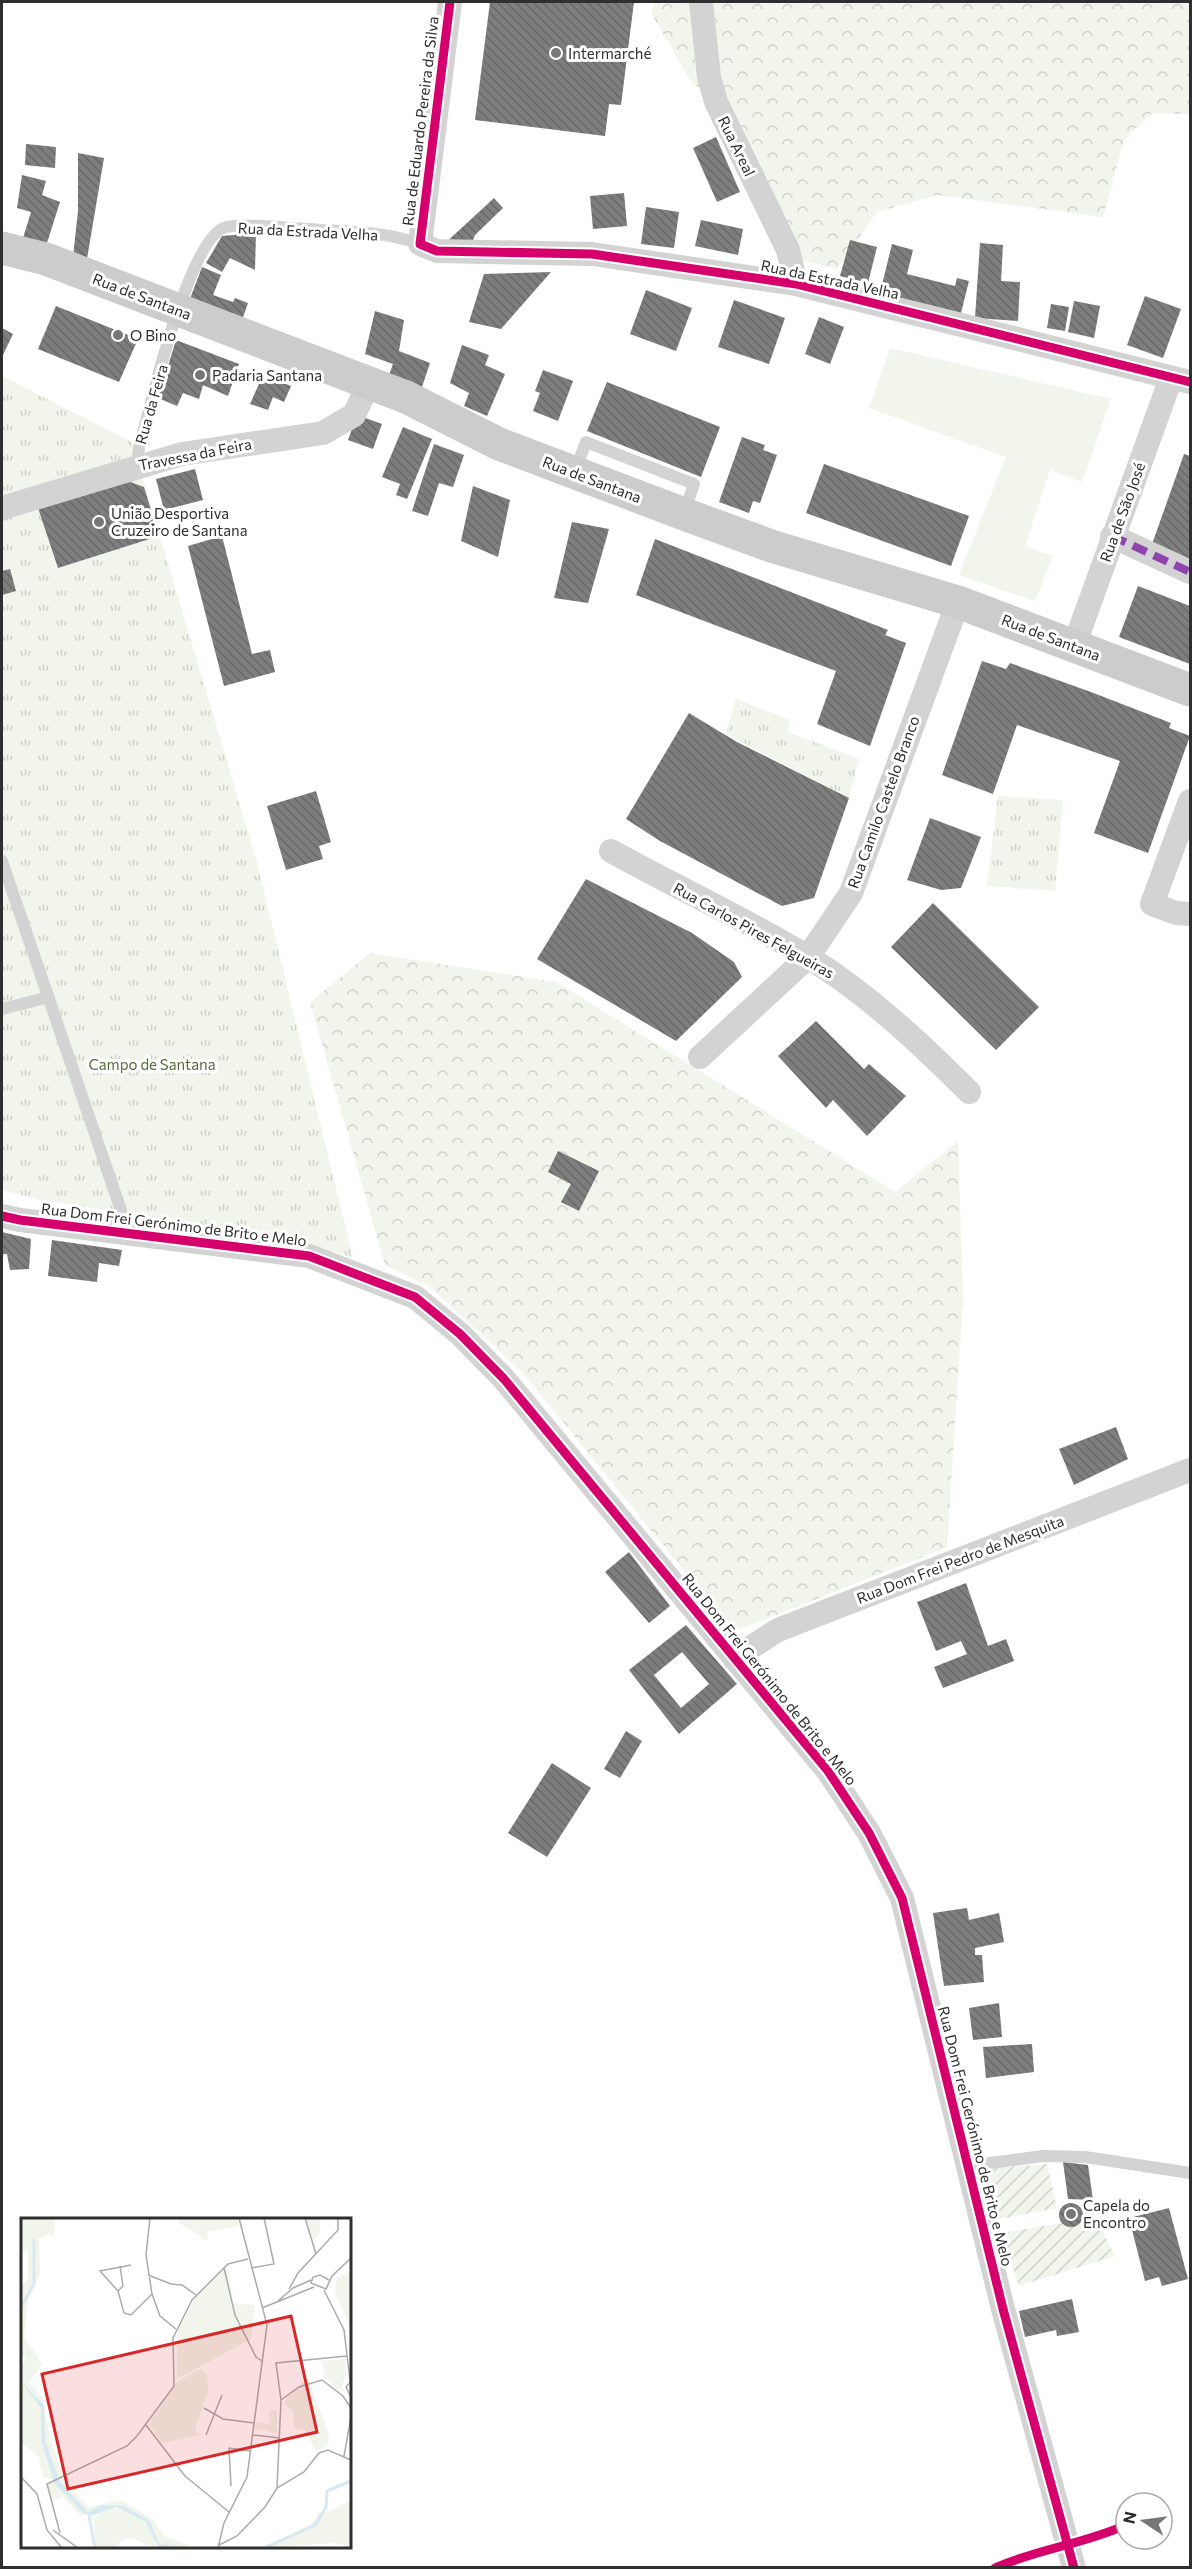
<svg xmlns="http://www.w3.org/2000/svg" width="1192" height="2569" font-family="Commissioner,sans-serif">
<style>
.grass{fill:#f1f5eb}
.forest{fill:url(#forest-crowns)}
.park{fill:url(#park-tufts)}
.garden{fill:url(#garden-furrows)}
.building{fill:url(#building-back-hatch);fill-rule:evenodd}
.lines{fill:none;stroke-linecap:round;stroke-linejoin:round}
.lane{stroke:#d3d3d3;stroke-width:12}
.street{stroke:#d3d3d3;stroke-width:24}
.secondary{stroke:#ccc;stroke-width:33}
.quiet{stroke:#8e44ad;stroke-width:8;stroke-dasharray:15 8;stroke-linecap:butt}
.cycleway-casing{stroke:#fff;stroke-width:13}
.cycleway{stroke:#d6006c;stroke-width:9}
.poi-dot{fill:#777;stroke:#fff;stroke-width:2}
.labels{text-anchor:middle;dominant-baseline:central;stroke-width:6;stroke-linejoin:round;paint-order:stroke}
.poi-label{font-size:15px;fill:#2e2e2e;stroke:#fff;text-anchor:start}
.street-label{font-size:15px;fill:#2e2e2e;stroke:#fff}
.park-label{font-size:15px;fill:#536d39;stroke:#fff}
.inset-river{fill:none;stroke:#d7e9f2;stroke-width:3}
.inset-road{fill:none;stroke:#ababab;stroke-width:1.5}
.view{fill:#d62828;fill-opacity:0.15;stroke:#d62828;stroke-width:3}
.inset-edge{fill:none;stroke:#2e2e2e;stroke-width:3}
</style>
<defs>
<pattern id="forest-crowns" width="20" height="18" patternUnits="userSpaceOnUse" patternTransform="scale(1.5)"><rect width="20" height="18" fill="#f1f5eb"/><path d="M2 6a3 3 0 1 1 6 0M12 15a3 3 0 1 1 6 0" fill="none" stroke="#cfd2ca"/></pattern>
<pattern id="park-tufts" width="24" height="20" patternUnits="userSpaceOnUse" patternTransform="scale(1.5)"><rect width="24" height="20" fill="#f1f5eb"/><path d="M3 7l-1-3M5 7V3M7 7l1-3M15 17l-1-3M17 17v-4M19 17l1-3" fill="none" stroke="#cfd2ca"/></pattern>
<pattern id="garden-furrows" width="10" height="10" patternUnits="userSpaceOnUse" patternTransform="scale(1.5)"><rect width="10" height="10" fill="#f1f5eb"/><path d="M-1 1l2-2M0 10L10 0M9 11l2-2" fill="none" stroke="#cfd2ca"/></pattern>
<pattern id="building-back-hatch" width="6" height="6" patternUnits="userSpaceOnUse" patternTransform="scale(1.5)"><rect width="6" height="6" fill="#7e7e7e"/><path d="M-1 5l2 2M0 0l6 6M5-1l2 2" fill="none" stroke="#686868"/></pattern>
</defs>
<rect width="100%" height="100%" fill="#fff"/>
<path class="grass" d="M890,348L1111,399L1082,482L1050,470L1025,546L1053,556L1035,601L959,575L1006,457L869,408Z"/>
<g class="forest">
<path d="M655,2H1190V114L1152,113L1124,140L1103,217L937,195L877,212L837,269L793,258L728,119L689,78L651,13Z"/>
<path d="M370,953L556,982L895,1192L958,1141L963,1301L947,1547L734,1632L523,1373L429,1286L385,1265L310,1002Z"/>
</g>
<g class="park">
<path d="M2,376L132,442L256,859L353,1258L278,1236L38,1200L2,1190Z"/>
<path d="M736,699L790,720L788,732L859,759L849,798L726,734Z"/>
<path d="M998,796L1063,800L1055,891L987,886Z"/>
</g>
<g class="garden">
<path d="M1047,2164L1057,2208L999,2219L985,2169Z"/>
<path d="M1086,2200L1115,2256L1019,2286L1001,2233L1063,2223L1070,2227L1077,2225L1084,2216Z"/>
</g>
<g class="building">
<path d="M490,2H634L621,105L609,104L605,136L475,120Z"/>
<path d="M716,137L740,192L717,202L693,148Z"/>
<path d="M26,144L56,147L55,168L25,165Z"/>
<path d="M78,153L104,158L87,259L73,257L78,211Z"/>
<path d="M22,175L46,181L42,195L60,202L46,246L23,238L31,212L17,208Z"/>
<path d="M624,193L627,226L593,229L590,196Z"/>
<path d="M494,198L503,208L475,235L469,250L442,246Z"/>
<path d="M646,207L679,212L674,248L641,244Z"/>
<path d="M701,220L743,229L738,255L695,246Z"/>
<path d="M256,233L255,270L230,258L222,272L206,263L222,236Z"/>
<path d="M850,240L877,247L868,283L840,276Z"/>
<path d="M980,243L1003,245L1001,281L1020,282L1018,321L975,318Z"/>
<path d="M892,244L913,250L907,274L955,286L957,278L969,281L961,313L880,293Z"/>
<path d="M202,267L221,275L213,295L233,302L235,298L248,303L242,320L188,304Z"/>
<path d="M551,272L501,329L469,322L484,274Z"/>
<path d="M646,290L692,308L676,351L630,334Z"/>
<path d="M1145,296L1181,309L1163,358L1127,345Z"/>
<path d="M734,300L785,318L769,364L718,347Z"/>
<path d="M1074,301L1100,306L1094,338L1068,332Z"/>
<path d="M1051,304L1069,307L1065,331L1047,328Z"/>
<path d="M56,306L138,339L119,382L38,349Z"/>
<path d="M375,311L404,320L399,351L430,363L421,390L388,378L393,364L365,354Z"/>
<path d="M819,317L844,327L830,364L805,354Z"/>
<path d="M2,328L13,334L2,357Z"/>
<path d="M176,340L239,364L228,396L203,385L199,399L183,393L177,406L158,398Z"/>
<path d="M462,345L489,355L485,365L505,374L487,416L464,406L469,393L450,383Z"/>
<path d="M543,370L573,381L558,421L533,411L540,393L535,391Z"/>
<path d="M263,375L291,386L284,402L273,397L268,410L250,404Z"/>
<path d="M607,382L720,427L701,477L587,431Z"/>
<path d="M357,415L382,424L373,449L348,440Z"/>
<path d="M403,427L432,439L407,499L396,495L400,484L382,477Z"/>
<path d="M742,437L765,445L763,450L777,455L760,503L753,501L749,513L719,502Z"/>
<path d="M434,444L464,455L453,487L439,483L428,516L412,511Z"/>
<path d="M1184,454L1190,456V560L1151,547Z"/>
<path d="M824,464L969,516L951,566L806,513Z"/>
<path d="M195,469L203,500L164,510L156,479Z"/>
<path d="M122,479L144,487L159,536L58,568L38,508Z"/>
<path d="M473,486L510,500L498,557L461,541Z"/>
<path d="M572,522L609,529L588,603L554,598Z"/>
<path d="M222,536L252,654L270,650L275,672L224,686L188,546Z"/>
<path d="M655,539L888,630L885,635L906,643L870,746L817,724L836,671L636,595Z"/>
<path d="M10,569L16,591L2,595V571Z"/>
<path d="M1138,586L1190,606V664L1119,637Z"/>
<path d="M982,661L1006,669L1010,663L1091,692L1171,723L1169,728L1190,736L1148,853L1094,833L1120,761L1017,725L993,794L942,775Z"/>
<path d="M689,713L737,742L849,798L814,898L782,906L660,841L626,819Z"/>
<path d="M316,791L331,842L319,846L323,859L286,870L267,806Z"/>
<path d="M930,818L981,837L961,888L941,890L907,880Z"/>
<path d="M586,879L692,933L734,962L742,977L676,1041L537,959Z"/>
<path d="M933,903L1039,1007L996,1050L891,947Z"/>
<path d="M816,1021L864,1069L869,1064L906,1096L867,1136L833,1100L826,1108L778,1056Z"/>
<path d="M558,1151L599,1171L579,1211L561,1202L571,1184L548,1172Z"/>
<path d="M2,1232L31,1239L29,1269L10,1270L7,1254H2Z"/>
<path d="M52,1240L122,1250L119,1266L99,1263L97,1282L48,1276Z"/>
<path d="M1116,1427L1128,1459L1074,1485L1059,1449Z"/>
<path d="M629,1552L670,1606L649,1623L605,1572Z"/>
<path d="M966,1583L988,1646L1006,1639L1014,1661L943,1688L934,1667L967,1654L961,1641L936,1651L917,1602Z"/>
<path d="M686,1625L737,1684L679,1734L629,1670ZM682,1652L709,1684L681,1708L654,1675Z"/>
<path d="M626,1731L642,1741L620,1778L604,1769Z"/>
<path d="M552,1763L591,1788L547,1857L508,1833Z"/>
<path d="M967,1908L969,1920L999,1913L1004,1942L975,1948V1955H982L984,1982L944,1986L933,1913Z"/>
<path d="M999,2003L1002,2037L973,2040L969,2008Z"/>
<path d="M1032,2044L1034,2072L986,2078L983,2047Z"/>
<path d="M1063,2162L1088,2165L1093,2200L1068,2199Z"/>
<circle cx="1071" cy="2215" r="12"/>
<path d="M1169,2208L1188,2279L1162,2286L1159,2277L1145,2281L1129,2218Z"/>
<path d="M1072,2299L1079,2332L1057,2336L1056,2330L1025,2337L1019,2311Z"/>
</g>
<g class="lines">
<g class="lane">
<path d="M137,465L139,448C149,411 189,236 226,227C245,223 287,228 308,229C346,232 385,231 420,244"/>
<path d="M575,471L586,442L694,484L684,513"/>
<path d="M2,861L129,1234"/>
<path d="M2,1009L49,997"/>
<path d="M968,2166L1043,2156L1085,2157L1190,2173"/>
</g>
<g class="street">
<path d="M450,2L420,244L437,251L592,254L796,284L1190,382"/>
<path d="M701,2L709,77L716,102L788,250L796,284"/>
<path d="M2,508L182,454L323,433L354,415L369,383"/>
<path d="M1112,536L1190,572"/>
<path d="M1074,646L1171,378"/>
<path d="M1190,801L1152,904L1176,913L1190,914"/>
<path d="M611,851C676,887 745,919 808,957C868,994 920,1043 969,1092"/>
<path d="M700,1057L808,957L851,893L958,602"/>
<path d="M2,1216L20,1220L309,1256L415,1297L460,1334L504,1379L828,1771L869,1833L902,1898L1003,2309L1074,2568"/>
<path d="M734,1658L778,1630L1190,1470"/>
</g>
<path class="secondary" d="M2,248L46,259L369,383L406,397L499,444L684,514L771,546L958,602L1190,690"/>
<path class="quiet" d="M1112,536L1190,572"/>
<g class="cycleway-casing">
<g id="cycleway">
<path d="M450,2L420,244L437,251L592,254L796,284L1190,382"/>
<path d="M2,1216L20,1220L309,1256L415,1297L460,1334L504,1379L828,1771L869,1833L902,1898L1003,2309L1074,2568"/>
<path d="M995,2568C1037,2549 1084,2544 1126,2525"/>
</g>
</g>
<use href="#cycleway" class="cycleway"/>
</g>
<g class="poi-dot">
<circle cx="556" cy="53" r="6"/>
<circle cx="118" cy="335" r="6"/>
<circle cx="200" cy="375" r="6"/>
<circle cx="99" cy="522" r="6"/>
<circle cx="1071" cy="2214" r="6"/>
</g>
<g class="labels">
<g class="poi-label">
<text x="568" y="53">Intermarché</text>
<text x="130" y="335">O Bino</text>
<text x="212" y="375">Padaria Santana</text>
<text x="111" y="513">União Desportiva<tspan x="111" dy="17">Cruzeiro de Santana</tspan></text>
<text x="1083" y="2205">Capela do<tspan x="1083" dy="17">Encontro</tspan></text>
</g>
<g class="street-label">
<text transform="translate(420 121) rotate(-83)">Rua de Eduardo Pereira da Silva</text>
<text transform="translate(737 146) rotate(64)">Rua Areal</text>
<text transform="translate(308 231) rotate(3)">Rua da Estrada Velha</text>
<text transform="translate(830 279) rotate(12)">Rua da Estrada Velha</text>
<text transform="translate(142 296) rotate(21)">Rua de Santana</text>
<text transform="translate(151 404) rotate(-74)">Rua da Feira</text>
<text transform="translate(195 454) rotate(-11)">Travessa da Feira</text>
<text transform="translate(592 479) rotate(21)">Rua de Santana</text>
<text transform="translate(1122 512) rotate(-70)">Rua de São José</text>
<text transform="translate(1051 637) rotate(21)">Rua de Santana</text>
<text transform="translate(883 802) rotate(-70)">Rua Camilo Castelo Branco</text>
<text transform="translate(754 930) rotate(29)">Rua Carlos Pires Felgueiras</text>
<text transform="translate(174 1224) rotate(7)">Rua Dom Frei Gerónimo de Brito e Melo</text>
<text transform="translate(960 1559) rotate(-21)">Rua Dom Frei Pedro de Mesquita</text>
<text transform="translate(770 1679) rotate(51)">Rua Dom Frei Gerónimo de Brito e Melo</text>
<text transform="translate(976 2136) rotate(76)">Rua Dom Frei Gerónimo de Brito e Melo</text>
</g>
<g class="park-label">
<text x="152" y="1064">Campo de Santana</text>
</g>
</g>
<g transform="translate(21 2218)">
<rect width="330" height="330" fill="#fff"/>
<path d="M158,0H216L218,8L186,14L187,23L158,5ZM285,0H299V15L291,23ZM325,141V157L319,173L304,160L301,143ZM249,192H256V215L247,214V211L234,212L235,204L248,206Z" fill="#f1f5eb"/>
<path d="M0,0H33L34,5L33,19L28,16L18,21L19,55L7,82L3,118L21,146L8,165L22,180L29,220L44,264L68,289L100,282L131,301L143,318L174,330H142L96,288L60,298L42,279L31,283L26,268L33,262L21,224L17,191L0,171V149L5,141L0,135V69L7,61V31L0,33ZM330,54V110L314,75L316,59ZM179,151L186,156L187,174L174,212L180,217L141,225L128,206L156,164ZM283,162H287L308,216L307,227L295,234L284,212L273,210L272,193L262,185ZM330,282V329L312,325L242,330L291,306L299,294L310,293Z" fill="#f1f5eb"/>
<path d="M207,48L212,85L234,87L230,121L156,161V114L175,79ZM0,170L20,195L21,224L33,262L22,259L17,238L0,224ZM87,290H95L124,304L137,330L109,320L100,323L96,330H75L73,299Z" fill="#f1f5eb"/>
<path d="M0,164L23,187L24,222L39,264L67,294L81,287L103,288L129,303L138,326L170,330H138L124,303L95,289L70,298L63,296L33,265L21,224L20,190Z" fill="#d7e9f2"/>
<path class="inset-river" d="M1,87L13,66V21M68,298L74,330M243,330L294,307L305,289L306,273L330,263"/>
<path class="inset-road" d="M129,0L125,37L131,76L139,98L155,111M284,0L295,36M110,47L79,53L97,73L103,95L110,97L131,76M203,50L214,97L235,139L241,143M230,50L253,46L243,0M127,57L150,66L161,67L175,77M308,62L299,57L292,59L290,65L305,71L311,58L330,40M268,71L277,55L317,12V0M303,72L323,112L329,163M97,73L102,68L99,48M257,83L272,70L290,62M241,90L293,69M330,163L325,169L330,179M260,182L278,169L301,162L322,178L330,190M183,190L202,201L233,205M125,207L164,258L208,294M185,217L201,177M232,217L259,220M323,238L330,199M0,259L16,276L26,312L41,330M210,268L208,230L229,233M256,270L260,182L255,145L326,138M32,312L57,330M39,315L26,266L106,228L116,218L153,168L152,120L171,82L207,46L227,41M198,327L216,318L244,289L256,270L283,254L298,235L307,232L330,242M197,330L203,305L226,259L246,107L218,0"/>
<path class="view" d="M270,98L296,214L47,271L21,156Z"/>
<rect width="330" height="330" class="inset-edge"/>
</g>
<rect width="1192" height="2569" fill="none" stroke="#2e2e2e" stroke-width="6"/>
<g transform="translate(1144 2521) rotate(283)"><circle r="28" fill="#ffffff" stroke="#ababab" stroke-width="1.5"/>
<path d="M0-4.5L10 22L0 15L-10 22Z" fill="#777777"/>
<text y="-9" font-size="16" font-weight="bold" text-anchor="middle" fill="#2e2e2e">N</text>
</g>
</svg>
